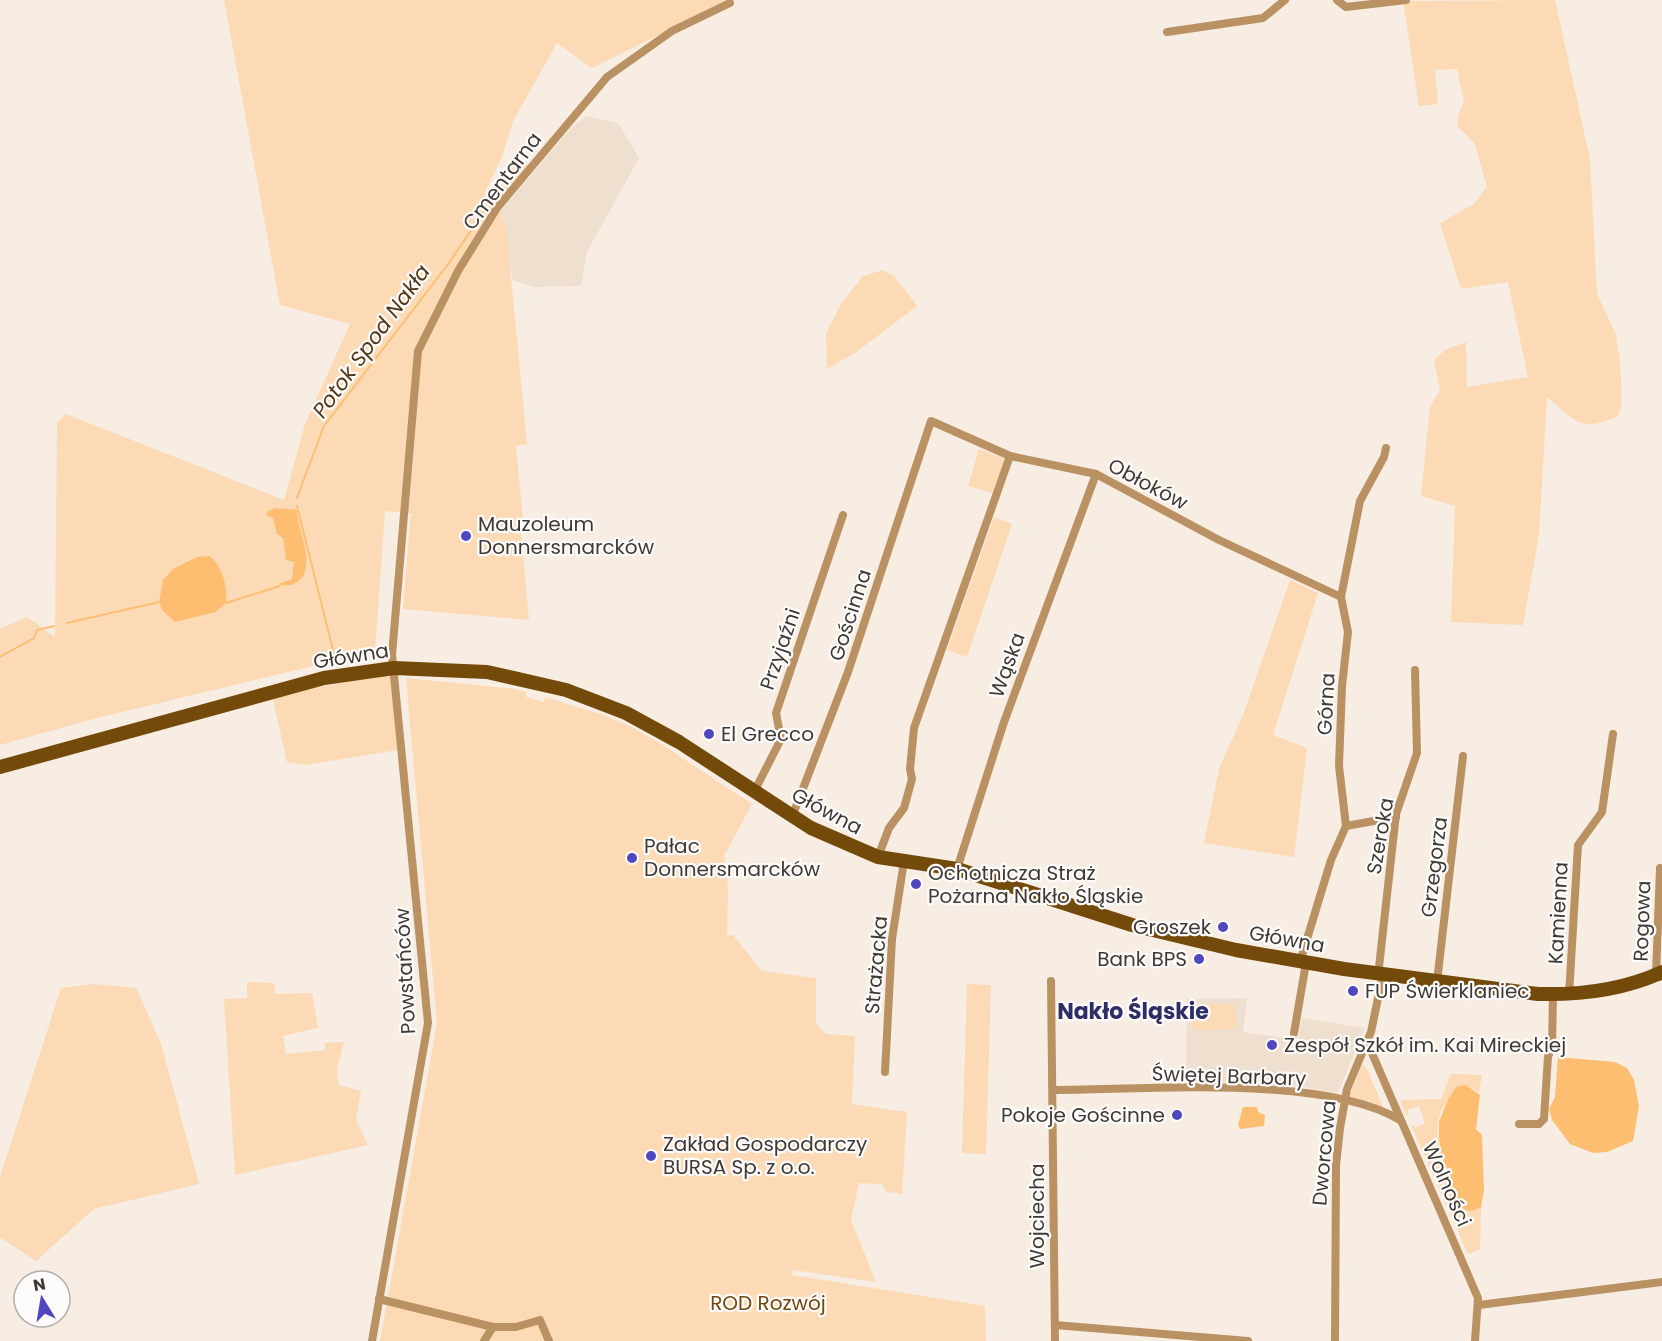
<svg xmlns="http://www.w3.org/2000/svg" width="1662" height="1341" font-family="Poppins,sans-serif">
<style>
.built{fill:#efdfce}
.green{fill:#fbdab5}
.water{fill:#febe72}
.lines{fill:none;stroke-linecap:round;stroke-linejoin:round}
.stream{stroke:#febe72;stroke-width:2}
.street{stroke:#ba9162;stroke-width:8}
.primary{stroke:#744a0b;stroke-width:14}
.poi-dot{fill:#4f47be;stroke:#fefcfa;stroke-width:2}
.labels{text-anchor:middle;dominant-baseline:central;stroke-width:4.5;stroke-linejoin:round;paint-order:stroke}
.street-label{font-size:20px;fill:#3e3935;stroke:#fefcfa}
.poi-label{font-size:20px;fill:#3e3935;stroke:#fefcfa;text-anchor:start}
.park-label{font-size:20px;fill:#71490d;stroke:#fefcfa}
.water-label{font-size:21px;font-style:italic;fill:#503616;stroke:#fefcfa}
.quarter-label{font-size:22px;font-weight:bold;fill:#2d2d67;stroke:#fefcfa}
</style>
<rect width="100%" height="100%" fill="#f8ede2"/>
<g class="built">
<path d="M586,116L618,123L639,158L587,252L581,286L533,287L513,280L499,213L571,128Z"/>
<path d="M1247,998L1243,1032L1298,1040L1302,1018L1365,1028L1338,1093L1289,1085L1186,1087L1187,999Z"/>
</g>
<g class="green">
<path d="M224,0H730L592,68L557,43L513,121L503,154L484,195L490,199L519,159L532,167L497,208L506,225L527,444L516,446L523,519L520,520L529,620L403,609L411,513L385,511L375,651L97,718L0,745V629L27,617L55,637L57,422L66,414L284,500L305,424L350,324L280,305Z"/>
<path d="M1555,0L1590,159L1597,294L1616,335L1620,360L1622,404L1618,416C1579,434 1574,419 1547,397L1539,535L1523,625L1451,622L1455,506L1421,496L1430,406L1440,391L1434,360L1445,350L1466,342L1467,387L1528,377L1508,282L1461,289L1440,223L1474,204L1487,187L1475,144L1457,125L1458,116L1464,102L1457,69L1435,70L1438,104L1419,106L1403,1Z"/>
<path d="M883,270L895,277L917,306L855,353L827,369L826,333L841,304L863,276Z"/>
<path d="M979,449L1005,459L992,493L968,486Z"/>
<path d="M994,517L1012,524L967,657L947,650Z"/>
<path d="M1290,580L1318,593L1273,735L1307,748L1294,857L1204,843L1219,769L1243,715Z"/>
<path d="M392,674L398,750L306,765L287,762L272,695Z"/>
<path d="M406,678L516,689L526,692V697L544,702L545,697L603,715L630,726L658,742L752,804L724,856L728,888L727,936L733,935L762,971L816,978V1023L826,1034L855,1036L852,1104L907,1112L902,1194L887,1192L882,1184L859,1183L851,1220L876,1282L793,1270L792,1275L985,1306L986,1341H380L437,1024Z"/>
<path d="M247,982L274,983L276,994L312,993L318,1028L283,1036L286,1054L325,1050V1043L344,1042L337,1068L338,1085L361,1091L356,1120L368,1145L235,1175L224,999L247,998Z"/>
<path d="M94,984L136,988L161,1044L199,1184L94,1209L36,1261L0,1237V1177L61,988Z"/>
<path d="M967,984L991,985L986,1154L962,1153Z"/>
<path d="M1192,1004H1235L1236,1029L1193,1030Z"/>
<path d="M1362,1065L1366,1067L1384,1109L1369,1101L1349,1097Z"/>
<path d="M1451,1074L1482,1075L1479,1092L1466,1085C1461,1089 1452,1094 1448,1099C1421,1136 1453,1181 1473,1211L1481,1207L1480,1249L1468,1254L1410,1123L1415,1128L1425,1123L1419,1106L1408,1110L1407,1117L1400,1100L1441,1099Z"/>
</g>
<g class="water">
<path d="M275,508L297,510C297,531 319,569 296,583C291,586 283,586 278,584L292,579L294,562L286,560L283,538L277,534L273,518L267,516V512Z"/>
<path d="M209,556C222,564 228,588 226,603L216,612L175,622L162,610L159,602L163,580L173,569L197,557Z"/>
<path d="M1558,1057L1615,1062L1627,1068L1634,1080L1639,1106L1633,1141L1607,1152L1593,1153L1570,1144L1552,1120L1549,1109L1555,1097Z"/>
<path d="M1466,1085L1480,1095L1476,1129L1482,1135L1484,1190L1481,1207L1473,1211L1464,1210L1448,1183L1447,1168L1442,1158L1439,1140V1122L1448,1099L1457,1086Z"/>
<path d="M1243,1107H1257L1258,1112L1265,1115L1264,1126L1240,1129L1238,1125Z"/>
</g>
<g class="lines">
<g class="stream">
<path d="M297,498L324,426L449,263L485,210"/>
<path d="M297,506L337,666"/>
<path d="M226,603L280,586"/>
<path d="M67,623L159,602"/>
<path d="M0,657L34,638L37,630L54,626"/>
</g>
<g class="street">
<path d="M1337,0L1346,7L1406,0"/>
<path d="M1167,32L1263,18L1285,0"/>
<path d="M754,792L781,739L776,713L843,515"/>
<path d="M792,817L848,672L931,421L1010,456L1096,474L1219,540L1341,597"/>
<path d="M1346,826L1396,817"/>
<path d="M878,857L889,828L904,808L912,779L910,769L914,728L1010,456"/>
<path d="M957,869L1004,722L1096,474"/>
<path d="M1300,962L1331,860L1346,826L1339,766L1342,686L1348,632L1341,597L1360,501L1384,457L1386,448"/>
<path d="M1659,977L1656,975L1660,868"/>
<path d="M1051,981L1055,1341"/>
<path d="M1437,982L1463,756"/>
<path d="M1569,995L1578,845L1602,812L1613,734"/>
<path d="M1294,1033L1306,963"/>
<path d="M1368,1044L1478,1298L1475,1341"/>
<path d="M885,1072L892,939L904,861"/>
<path d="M1054,1090C1145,1090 1323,1074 1400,1120"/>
<path d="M1519,1124H1539L1544,1119L1548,1056L1552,1049L1553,994"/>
<path d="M379,1299L493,1327"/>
<path d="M1479,1305L1662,1282"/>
<path d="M1055,1325L1248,1341"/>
<path d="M372,1341L428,1023L392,655L418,351L458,271L497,208L607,77L672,31L730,3"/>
<path d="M484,1341L493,1327H516L540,1320L549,1341"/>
<path d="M1335,1341L1336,1165L1340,1128L1347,1089L1371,1032L1382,979L1379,967L1396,814L1417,753L1415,670"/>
</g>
<path class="primary" d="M0,767L324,678L394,668L487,672L566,690L626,713L679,742L811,828L878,857L957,869L1132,925L1236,950L1344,969L1538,994C1580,995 1623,990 1662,972"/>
</g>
<g class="poi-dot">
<circle cx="466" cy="536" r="6"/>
<circle cx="709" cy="734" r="6"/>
<circle cx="632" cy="858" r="6"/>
<circle cx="916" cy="884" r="6"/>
<circle cx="1223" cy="927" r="6"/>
<circle cx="1199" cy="959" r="6"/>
<circle cx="1353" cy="991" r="6"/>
<circle cx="1272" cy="1045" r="6"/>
<circle cx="1177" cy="1115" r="6"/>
<circle cx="651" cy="1156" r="6"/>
</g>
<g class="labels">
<g class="street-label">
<text transform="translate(502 181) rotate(-53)">Cmentarna</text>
<text transform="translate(1148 484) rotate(28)">Obłoków</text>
<text transform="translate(850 615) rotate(-72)">Gościnna</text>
<text transform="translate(780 649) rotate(-71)">Przyjaźni</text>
<text transform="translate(351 656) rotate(-9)">Główna</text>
<text transform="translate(1007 665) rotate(-70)">Wąska</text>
<text transform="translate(1326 704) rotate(-87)">Górna</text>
<text transform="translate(827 811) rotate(28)">Główna</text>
<text transform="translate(1380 836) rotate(-80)">Szeroka</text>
<text transform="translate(1434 867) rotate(-83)">Grzegorza</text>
<text transform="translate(1558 913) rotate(-87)">Kamienna</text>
<text transform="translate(1642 921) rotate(-88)">Rogowa</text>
<text transform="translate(1287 939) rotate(10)">Główna</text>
<text transform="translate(876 965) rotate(-85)">Strażacka</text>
<text transform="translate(405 971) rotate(-93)">Powstańców</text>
<text transform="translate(1229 1076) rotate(2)">Świętej Barbary</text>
<text transform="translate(1324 1153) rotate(-85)">Dworcowa</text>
<text transform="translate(1447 1184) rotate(66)">Wolności</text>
<text transform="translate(1037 1216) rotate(-90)">Wojciecha</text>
</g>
<g class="poi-label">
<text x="478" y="524">Mauzoleum<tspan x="478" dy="23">Donnersmarcków</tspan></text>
<text x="721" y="734">El Grecco</text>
<text x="644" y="846">Pałac<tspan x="644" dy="23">Donnersmarcków</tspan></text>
<text x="928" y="873">Ochotnicza Straż<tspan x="928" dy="23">Pożarna Nakło Śląskie</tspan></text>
<text x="1211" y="927" text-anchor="end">Groszek</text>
<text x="1187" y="959" text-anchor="end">Bank BPS</text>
<text x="1365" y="991">FUP Świerklaniec</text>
<text x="1284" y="1045">Zespół Szkół im. Kai Mireckiej</text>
<text x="1165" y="1115" text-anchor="end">Pokoje Gościnne</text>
<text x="663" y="1144">Zakład Gospodarczy<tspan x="663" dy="23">BURSA Sp. z o.o.</tspan></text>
</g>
<g class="park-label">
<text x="768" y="1303">ROD Rozwój</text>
</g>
<g class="water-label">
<text transform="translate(371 341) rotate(-54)">Potok Spod Nakła</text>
</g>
<g class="quarter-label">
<text x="1133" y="1011">Nakło Śląskie</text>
</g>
</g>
<g transform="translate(42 1299) rotate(349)"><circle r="28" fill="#fefcfa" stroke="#b1aeab" stroke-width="1.5"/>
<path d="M0-4.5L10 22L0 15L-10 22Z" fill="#4f47be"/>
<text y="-9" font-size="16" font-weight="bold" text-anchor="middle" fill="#3e3935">N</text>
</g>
</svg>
